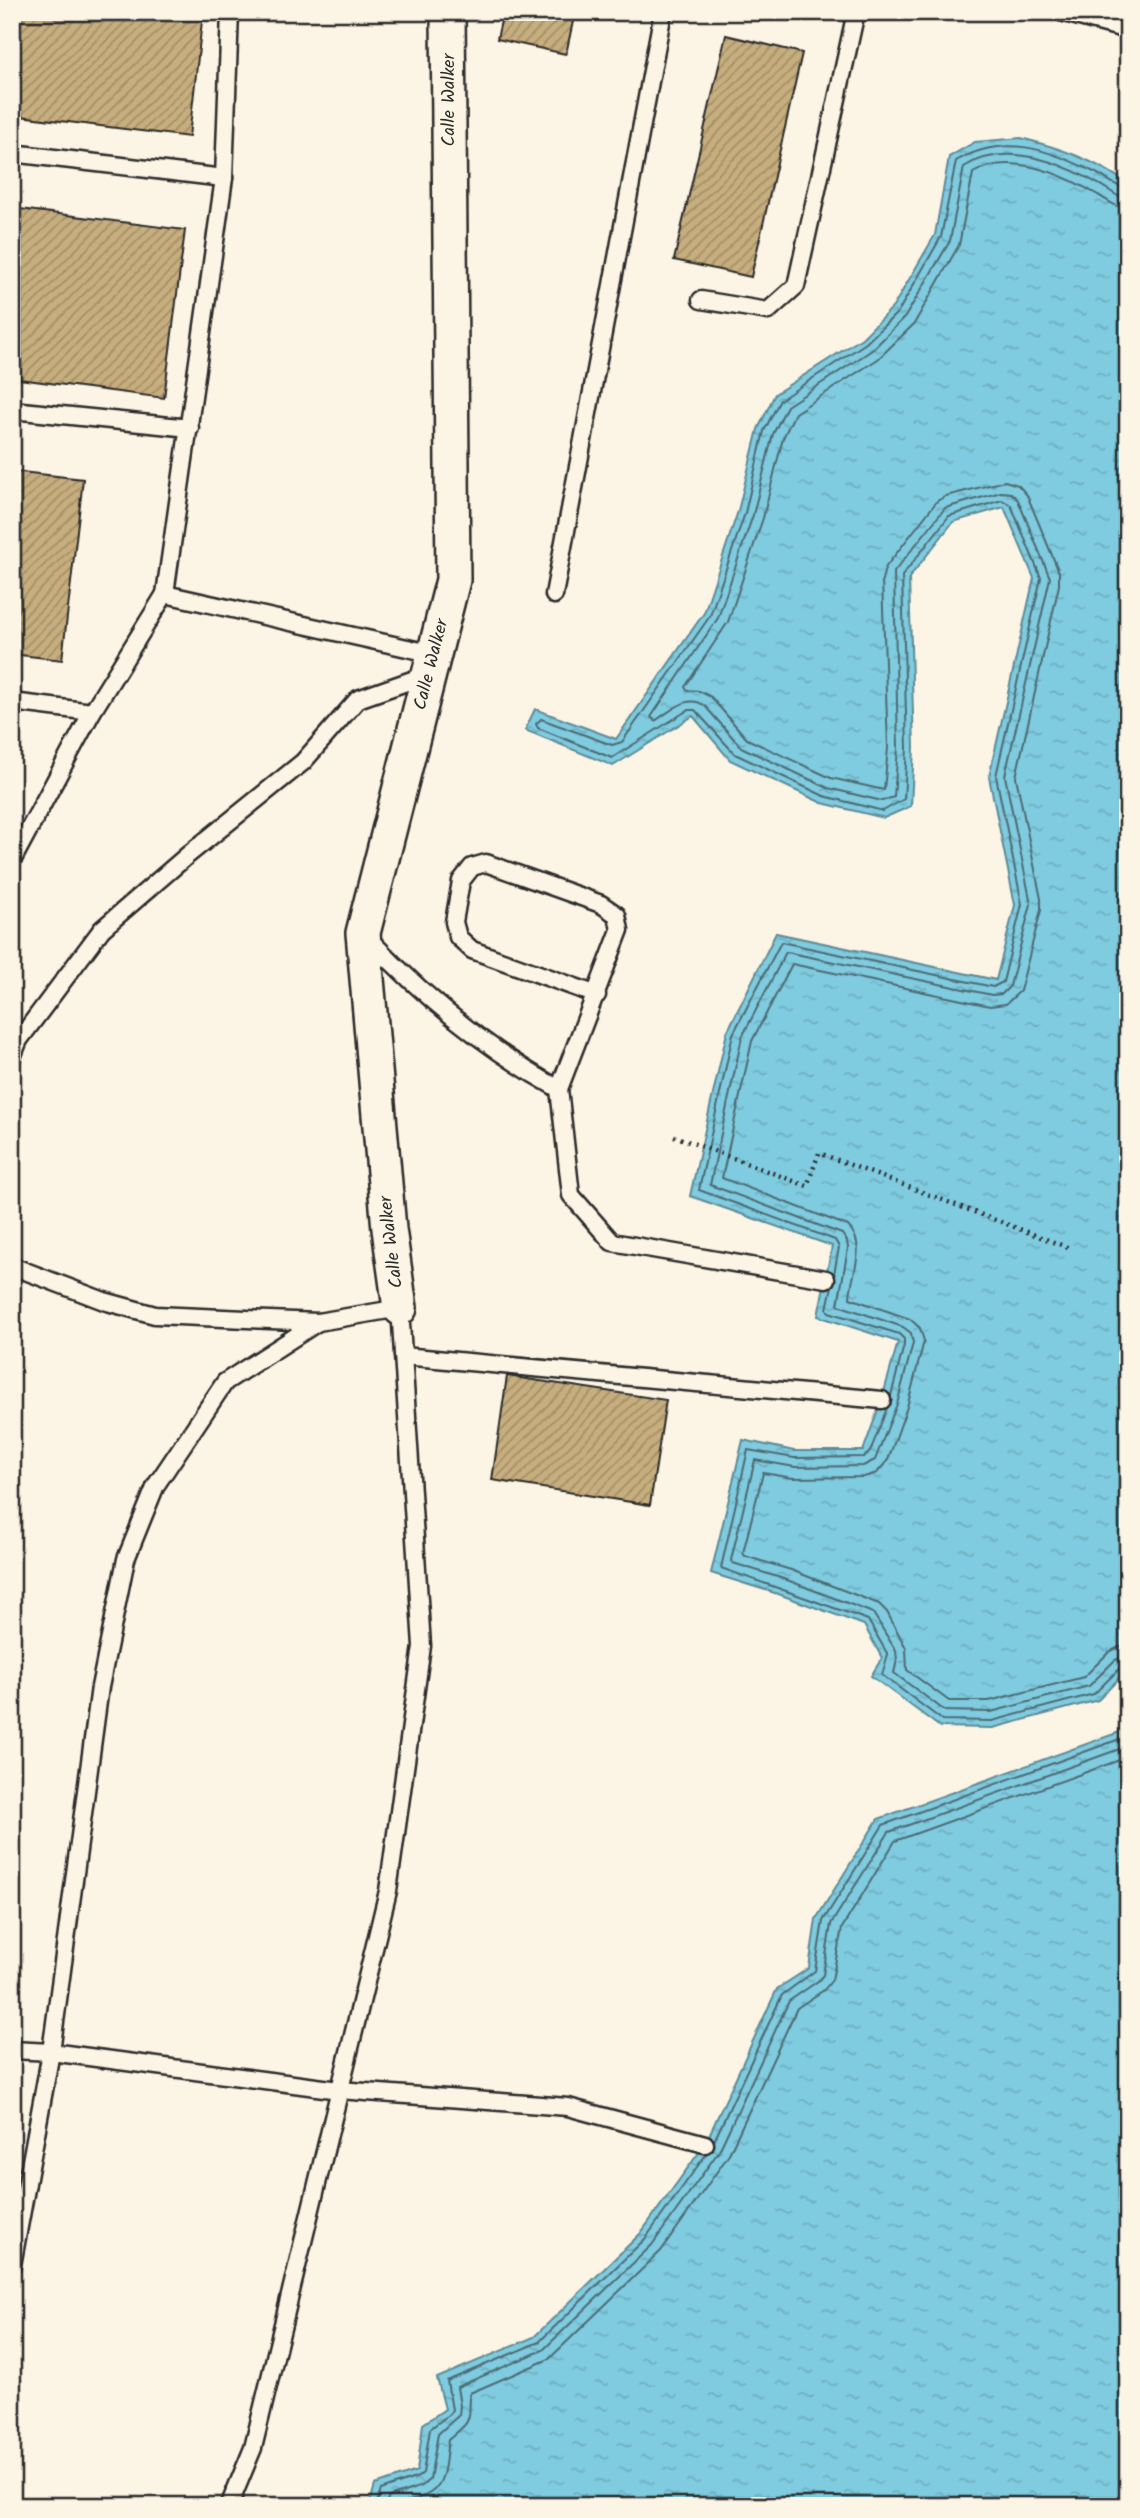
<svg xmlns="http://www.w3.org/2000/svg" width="1140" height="2518" font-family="Kalam,sans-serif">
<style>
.water{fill:url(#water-ripples);stroke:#5d8b97;stroke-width:2}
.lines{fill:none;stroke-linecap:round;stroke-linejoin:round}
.shore{stroke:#4d6b73;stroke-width:2}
.building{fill:url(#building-hatch);stroke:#2b2b2b;stroke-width:2}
.service-casing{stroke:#2b2b2b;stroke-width:21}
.minor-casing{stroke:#2b2b2b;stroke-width:38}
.path{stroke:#2b2b2b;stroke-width:4.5;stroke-dasharray:2 5;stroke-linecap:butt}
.service{stroke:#fcf5e5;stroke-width:16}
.minor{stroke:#fcf5e5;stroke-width:33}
.labels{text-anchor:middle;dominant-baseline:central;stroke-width:6;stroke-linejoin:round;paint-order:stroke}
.street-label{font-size:18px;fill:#2b2b2b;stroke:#fcf5e5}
</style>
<defs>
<pattern id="water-ripples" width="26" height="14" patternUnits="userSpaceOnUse" patternTransform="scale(1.75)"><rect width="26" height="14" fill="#7fcbdf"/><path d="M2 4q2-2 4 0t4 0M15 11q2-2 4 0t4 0" fill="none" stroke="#6eaec0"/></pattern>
<pattern id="building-hatch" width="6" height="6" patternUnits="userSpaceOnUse" patternTransform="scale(1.75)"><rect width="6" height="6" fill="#c7ae7e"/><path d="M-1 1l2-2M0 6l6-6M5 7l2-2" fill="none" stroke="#a28e67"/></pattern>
</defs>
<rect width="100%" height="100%" fill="#fcf5e5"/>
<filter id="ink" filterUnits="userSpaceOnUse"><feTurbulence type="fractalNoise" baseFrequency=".0143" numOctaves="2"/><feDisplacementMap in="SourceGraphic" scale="14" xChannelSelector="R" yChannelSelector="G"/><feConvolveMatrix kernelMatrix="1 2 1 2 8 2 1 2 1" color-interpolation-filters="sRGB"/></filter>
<g filter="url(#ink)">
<g class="water">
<path d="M1021,138C1060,148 1095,160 1128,184V1669L1098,1700L993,1728L940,1727L871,1676L882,1658L864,1625L781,1595L711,1573L743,1440L794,1451H863L882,1399L898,1342L818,1316L832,1246L690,1196L727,1032L776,933L996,980L1015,905L989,777L1034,578L1004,507L953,522L909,578L914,748L911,806L884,818L822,803L730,760L693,716L613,766L525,730L535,709L616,739L704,613L738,511L758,429L775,394L862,338L893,307L935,235L949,157L975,142Z"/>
<path d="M1128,1729V2506H369L375,2485L417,2471L423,2424L445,2409L437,2378L534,2337L640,2234L705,2144L777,1989L809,1968L816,1919L878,1819Z"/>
</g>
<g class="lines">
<g class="shore">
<path d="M1128,198L1118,196C1075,168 1013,137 964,167L950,241L905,317L872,350L787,406L773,434L753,515L718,618L651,717L655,721C671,711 688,693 705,706L741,747L828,788L882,801L894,797L898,748L894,572L945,508L1001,492L1011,493L1018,500L1050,578L1005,776L1031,904L1010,986L1002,994L992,995L786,952L742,1037L710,1185L842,1234L847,1241L848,1248L838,1305L903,1327L911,1333L913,1343L897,1404L875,1460L863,1466L795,1467L755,1460L731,1560L733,1563L787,1580L873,1613L896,1651L897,1660L894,1673L945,1711L991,1712L1089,1686L1115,1660L1128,1656"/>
<path d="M1128,208C1115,208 1109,201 1098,195C1064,175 1011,151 973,173L959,245L914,324L878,359L795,413L783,438L763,518L728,622L685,687L687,690L699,691L711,697L747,739L831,778L884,790L888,748L882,580L885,568L937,501L946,496L1005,481L1018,485L1027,495L1059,572V585L1016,777L1041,899V910L1020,991L1006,1004L990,1006L792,964L752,1041L722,1178L848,1226C868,1246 851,1274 850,1298L910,1319L920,1328L924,1341L907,1407L888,1460L877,1473L864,1477L793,1478L763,1473L743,1553L745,1556L791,1570L879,1604L887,1612L906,1648L907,1670L949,1701H989L1084,1677L1109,1652L1119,1647L1128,1646"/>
<path d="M834,1274L839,1247L835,1240L699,1190L733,1034L781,942L993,987L1003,982L1022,904L996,776L1041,578L1011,505L1002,500L949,516L902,576L907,748L904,799L883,811L824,796L735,754L695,710H688L612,758L538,728L536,724L541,719L612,745L622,742L710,616L745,513L764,431L780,400L866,343L898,312L941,237L956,161C1004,133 1048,149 1094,172C1105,177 1117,188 1128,189"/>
<path d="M832,1286L827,1309L829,1312L899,1334L904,1339V1345L891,1396"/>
<path d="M887,1408L870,1452L864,1457L794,1458L748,1450L721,1568L868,1620L888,1655L882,1675L942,1720L992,1721L1094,1694L1121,1667L1128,1665"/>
<path d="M714,2141L782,1995L815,1971L823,1921L883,1825L1128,1736"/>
<path d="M376,2506L381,2490L418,2477L423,2473L430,2429L448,2415L452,2410L447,2381L539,2342L645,2239L707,2153"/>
<path d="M385,2506L389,2497L422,2486L430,2479L438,2434L459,2415L460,2406L457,2387L543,2350L652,2245L719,2151L789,2001L818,1981L823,1975L831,1924L889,1832L1128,1746"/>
<path d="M397,2506C407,2501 420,2499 430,2493C447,2483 445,2457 448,2440C472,2420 469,2423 470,2393L549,2359L661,2251L728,2156L797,2008L824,1990L832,1980L842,1928L895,1841L1128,1757"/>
</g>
</g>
<g class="building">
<path d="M12,12H203L189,137L12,115Z"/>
<path d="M503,12H575L566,54L497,39Z"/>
<path d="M726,35L802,53L751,277L674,260Z"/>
<path d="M12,208L185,230L164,398L12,378Z"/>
<path d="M12,471L83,479L62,660L12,654Z"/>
<path d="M507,1376L666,1400L650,1505L492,1480Z"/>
</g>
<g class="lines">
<g class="service-casing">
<g id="service">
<path d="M230,12L224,178L165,594L434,654"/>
<path d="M1061,12L1128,30"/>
<path d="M12,153L224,178"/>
<path d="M701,300L768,311L796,286L856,12"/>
<path d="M12,410L190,428"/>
<path d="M554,595L663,12"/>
<path d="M12,702L92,712"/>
<path d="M12,861L92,712L165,594"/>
<path d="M367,937C423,996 488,1050 559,1089"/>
<path d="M597,995L472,950L458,937L454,922L461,881L472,867L486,863L601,904L617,915L620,930L559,1089L571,1195L612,1242L826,1279"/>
<path d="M12,1057L19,1040L102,929L189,854L303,762L358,699L429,674"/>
<path d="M12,1266L104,1301L155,1315L318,1322L400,1308L422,1646L388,1891L253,2448L229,2506"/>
<path d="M403,1356L882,1400"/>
<path d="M12,2050L51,2052L339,2090L568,2107L705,2144"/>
<path d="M12,2265L51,2052L100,1687L126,1559L156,1485L225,1382L318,1322"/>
</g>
</g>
<g class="minor-casing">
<g id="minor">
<path id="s1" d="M400,1308L389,1229L363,933L453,580L448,12"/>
</g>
</g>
<path class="path" d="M674,1136L807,1186L819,1153L1072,1249"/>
<use href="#service" class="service"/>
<use href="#minor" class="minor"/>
</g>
</g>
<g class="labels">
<g class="street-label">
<text transform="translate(449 100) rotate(-90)">Calle Walker</text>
<text stroke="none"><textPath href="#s1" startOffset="654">Calle Walker</textPath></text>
<text transform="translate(392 1242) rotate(-97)">Calle Walker</text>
</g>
</g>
<rect width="1140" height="2518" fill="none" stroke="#fcf5e5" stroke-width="42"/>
<rect x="21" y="21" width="1098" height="2476" fill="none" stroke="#2b2b2b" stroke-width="2.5" filter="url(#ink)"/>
</svg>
